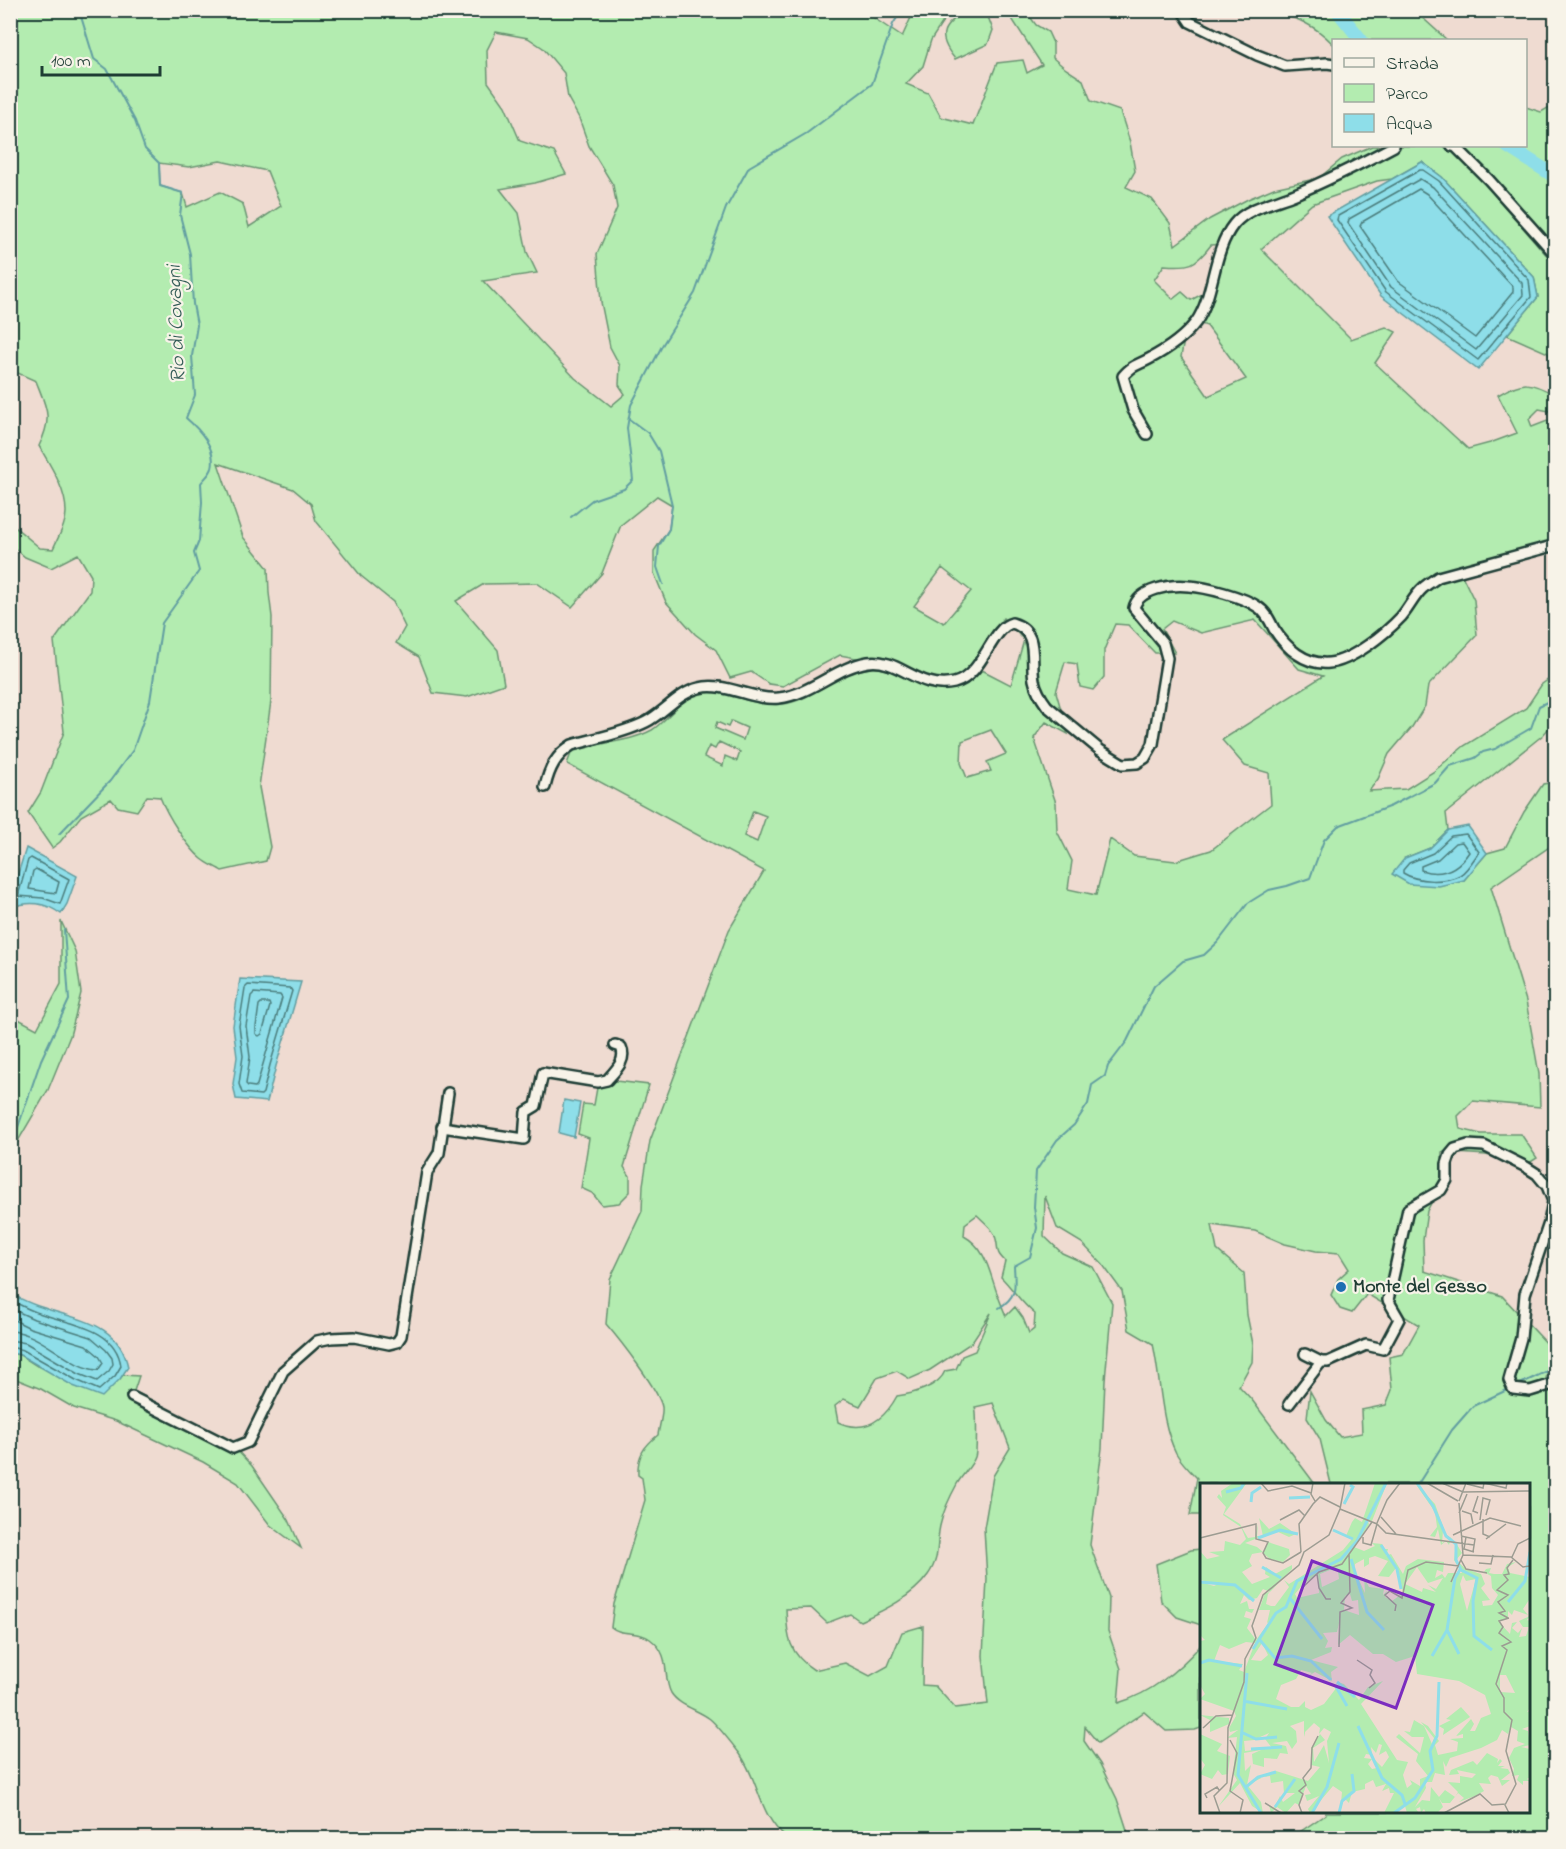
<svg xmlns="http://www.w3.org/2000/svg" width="1566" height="1849" font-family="'Indie Flower',sans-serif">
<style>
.green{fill:#b3ecb0;stroke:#699472;stroke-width:1.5;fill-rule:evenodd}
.water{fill:#8edee9;stroke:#629ea1;stroke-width:1.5}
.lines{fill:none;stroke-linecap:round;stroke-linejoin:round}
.shore{stroke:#4b7d7c;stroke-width:1.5}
.stream{stroke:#629ea1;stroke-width:2}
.river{stroke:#8edee9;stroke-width:14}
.minor-casing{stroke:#1f3d34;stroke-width:14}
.minor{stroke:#f7f3e8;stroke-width:9}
.poi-dot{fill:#1f6fb2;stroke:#f7f3e8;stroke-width:2}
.labels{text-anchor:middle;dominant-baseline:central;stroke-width:4.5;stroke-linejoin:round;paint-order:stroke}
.poi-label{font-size:20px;font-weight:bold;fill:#1f3d34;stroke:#f7f3e8;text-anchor:start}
.water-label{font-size:21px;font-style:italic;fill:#355d58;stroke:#f7f3e8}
.inset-river{fill:none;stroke:#8edee9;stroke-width:3}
.inset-road{fill:none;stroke:#9c9c92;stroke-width:1.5}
.view{fill:#7b2cbf;fill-opacity:0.15;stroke:#7b2cbf;stroke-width:3}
.inset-edge{fill:none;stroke:#1f3d34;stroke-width:3}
</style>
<rect width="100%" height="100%" fill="#efdbd1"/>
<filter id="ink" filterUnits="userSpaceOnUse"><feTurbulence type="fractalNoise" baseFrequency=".0167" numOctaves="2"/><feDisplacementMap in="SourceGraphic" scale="12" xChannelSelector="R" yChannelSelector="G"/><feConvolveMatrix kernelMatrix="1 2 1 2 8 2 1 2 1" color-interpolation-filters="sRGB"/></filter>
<g filter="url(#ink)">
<g class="green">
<path d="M862,10L902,37L914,11H950L931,40L923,66L906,84L928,93L941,117L973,125L997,63L1023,60L1027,73L1042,65L1007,11H1026L1036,25L1048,32L1053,43V58L1066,69L1083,80L1091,101L1120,111L1130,142L1135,171L1126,187L1152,199L1170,223L1175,245L1210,219L1248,199L1274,188L1319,178L1342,159L1372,146H1443L1464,159L1555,265V371L1548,353L1507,335L1538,297L1534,277L1442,177L1422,162L1392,179L1377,181L1312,204L1261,249L1351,339L1386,327L1396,332L1375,363L1468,449L1490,443L1517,433L1498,395C1523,380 1530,381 1555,395V408L1549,411L1539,409L1529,419L1532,427L1555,418V541L1458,567L1474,600L1477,635L1428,686L1425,706L1412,727L1389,754L1378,779L1369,791L1406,789L1433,772L1464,746L1526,708L1542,684L1555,675V721L1543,735L1446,813L1448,830L1430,848L1405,858L1464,880L1487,853L1505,848L1524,812L1543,784L1555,782V843L1491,887L1526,1001L1539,1074L1540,1107L1473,1101L1458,1116L1460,1129L1481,1134H1521L1537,1158L1526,1165L1486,1155L1442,1152L1441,1184L1427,1211L1423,1240L1424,1271L1502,1296L1552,1349L1546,1379L1556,1378L1555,1838H1291L1326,1814L1325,1812H1528V1484H1331L1320,1439L1307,1418L1310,1391L1326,1420L1340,1437L1362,1433L1361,1410L1386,1405L1392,1390L1389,1357L1403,1354L1419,1325L1367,1294L1352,1313L1340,1309L1331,1295L1338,1279L1349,1269L1339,1253L1316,1251L1285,1244L1255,1231L1212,1225L1217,1250L1244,1273L1247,1315L1253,1344L1252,1362L1239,1386L1252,1400L1315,1484H1202L1201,1515H1190L1197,1478C1190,1471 1181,1462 1176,1453C1160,1421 1161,1380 1153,1344L1129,1330L1122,1291L1103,1265L1082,1243L1057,1228L1045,1196L1044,1236L1062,1253L1093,1267L1112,1303L1105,1380L1102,1448L1090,1545L1109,1598L1108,1631L1121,1669L1118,1703C1152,1693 1177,1671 1201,1645V1728L1195,1730L1166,1731L1144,1712L1098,1743L1085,1727L1084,1741L1100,1764L1117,1799L1129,1836L1132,1838H786C758,1813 760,1783 740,1754C733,1745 718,1726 710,1719C699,1710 679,1706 671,1693C662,1676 672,1655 650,1639C638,1630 621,1636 611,1627L614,1604L645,1500L642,1478L638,1475C637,1456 644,1446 658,1435C659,1427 663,1415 662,1407C659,1390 619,1339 606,1324L610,1279L642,1211L643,1185L650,1141L729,930L764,871L567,764L572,751C598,742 628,743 652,730C671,718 687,688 711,690C717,690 723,693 729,695C745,700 765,706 783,704C814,700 839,670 872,668C883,667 893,672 902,676C937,692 952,695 982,670L1011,685L1024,640L1003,618C993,631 977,655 972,670L941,685L888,664L840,655L783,686L769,684L751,672L730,678L716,650L695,634L666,602L654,573V551L669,529L672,505L657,496L621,525L602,573L572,607L537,583L484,584L456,601L498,650L504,684L467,697L433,693L419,657L396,643L405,627L393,602L361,576L316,521L311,504L293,489L218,463L243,537L268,568L269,593L272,617L271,701L259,787L270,847L266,861L222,871C216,867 208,864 202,859C187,847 167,815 160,797L147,796L137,811L118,807L111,799L81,816L60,842L52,848L28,813L41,792L64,732L54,641L90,591L91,576L78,554L51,568L25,557L11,545L10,523L40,548L53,549C58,537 66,525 66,512C66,489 50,465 39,446C53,417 47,409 36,381L11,370V11ZM496,32L528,38L543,48L564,73L568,98L579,118L589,146L613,185L617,208L597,254L601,302L610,347L620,366L619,385L625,394L611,406L575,378L483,281L537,273L527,252L519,213L500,189L535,183L566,174L554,152L520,141L505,106L488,82L487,50ZM220,161L267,171L281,206L249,227L243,204L220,192L187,207L183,193L160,186L159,163L189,167ZM1221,244L1208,291L1191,300L1182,292L1173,299L1154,280L1164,265C1190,267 1195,266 1211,245ZM1201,324L1207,326L1246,379L1208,396L1181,357L1184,340ZM942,568L971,591L944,623L914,606ZM1255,620L1299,669L1323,676L1222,740L1245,766L1269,773L1271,804L1211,850L1175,861L1134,856L1110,839L1096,895L1068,889L1072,861L1057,831L1056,803L1034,738L1046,722L1068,734L1056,692L1065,662L1077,664L1080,687L1093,690L1104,677V650L1115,624L1128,625L1155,653H1175L1162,629L1172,621L1201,633ZM731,721L747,728L743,740L715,728L717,722L728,727ZM991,730L1006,754L987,762L991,771L967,778L961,763L962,741ZM719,742L740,752L737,761L725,756L723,766L704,757L709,746L715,749ZM753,811L766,816L757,842L744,836ZM977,1215C984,1222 994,1229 996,1239C999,1251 995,1251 1005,1261L1001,1277C1013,1289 1021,1303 1035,1314L1034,1329L1029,1333L1023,1318L1015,1307L1006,1316C1003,1309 1000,1301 997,1293C989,1271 986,1248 964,1236L965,1224ZM991,1313L975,1351L962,1356L956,1369L945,1371C939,1387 912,1394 897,1396C884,1420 865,1434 838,1422L835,1406L844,1399L860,1406L877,1378L897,1371L910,1379L930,1370L971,1343ZM993,1403L1010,1448L993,1476L984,1528L987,1579L983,1656L988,1704L955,1708L935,1686L922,1685L923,1626L902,1632L888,1666L870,1676L845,1663L814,1670C789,1654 787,1637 786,1609L811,1608L827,1623L850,1614L860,1621C885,1610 912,1597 928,1575C942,1555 935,1541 941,1522C944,1509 951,1495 957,1484C962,1475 972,1466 975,1457C977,1452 977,1412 975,1407Z"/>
<path d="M966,11L987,14L993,30L988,44L955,59C935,35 943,25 966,11Z"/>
<path d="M1272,11H1415L1447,40H1334L1333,44C1315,25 1297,18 1272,11Z"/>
<path d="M1555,104V250L1461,146H1526V107L1541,112Z"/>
<path d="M61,921L75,951L81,993L70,1036L48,1090L11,1153V1015L37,1029L61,984Z"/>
<path d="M607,1080L649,1085L624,1167L630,1176V1192L619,1203L602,1205L592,1193L581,1188L589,1138L578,1134L583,1104L594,1105L598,1082Z"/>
<path d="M10,1353L20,1355L37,1366L120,1379L123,1375L139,1376L134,1391L229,1442L252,1466L289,1520L301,1548L270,1525L238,1483L203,1462L116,1421L74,1408L41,1389L11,1377Z"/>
<path d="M1201,1549H1202L1201,1625L1177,1617L1161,1601L1156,1564L1191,1550Z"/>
</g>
<g class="water">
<path d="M1422,162L1442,177L1534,277L1538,297L1478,370L1381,296L1327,216Z"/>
<path d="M1468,826L1487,853L1464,880L1439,886L1409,884L1392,874L1405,858L1430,848L1448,830Z"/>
<path d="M26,848L77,876L67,904L61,914C45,902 30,901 11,907L12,893Z"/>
<path d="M240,979L301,982L276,1066L267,1102L236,1099L233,1084L237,1057L233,1026Z"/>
<path d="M564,1100L580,1103L574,1137L559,1133Z"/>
<path d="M10,1294C20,1298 30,1304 41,1307C77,1320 119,1322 128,1367L120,1379L102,1397L73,1386L20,1355L11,1353Z"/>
</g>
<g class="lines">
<g class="shore">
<path d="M1420,170H1423L1439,181L1529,280L1531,297L1478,360L1386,292L1337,220L1338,216Z"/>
<path d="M1420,179L1433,187L1522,283L1523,295L1476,350L1391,287L1348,223L1349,219Z"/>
<path d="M1419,189L1427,194L1513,287V292L1475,338L1398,281L1360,226L1362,222Z"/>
<path d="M1466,834L1479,852C1474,859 1467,871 1460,875C1445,883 1417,882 1403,873V870L1409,863L1433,853L1451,836Z"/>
<path d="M1462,842L1469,852C1457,870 1442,877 1421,870V866L1438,859L1455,843Z"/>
<path d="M31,858L69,879L60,904L43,898L18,896L28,860Z"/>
<path d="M36,869L59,882L56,893L29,889L33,871Z"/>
<path d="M248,985L290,988L292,991L270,1065L263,1093L261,1095L242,1093L239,1084L243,1056L239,1026L245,988Z"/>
<path d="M254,993L280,995L282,998L257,1085L255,1087L248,1086L246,1084L250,1057L246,1026L251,996Z"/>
<path d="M261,1003H269L270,1006L262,1034L259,1036L256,1034V1027L259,1005Z"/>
<path d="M10,1300C19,1304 27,1309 36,1312C66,1324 116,1326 121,1366L115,1376L99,1390L76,1380L23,1350L10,1347"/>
<path d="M10,1308L34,1319L91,1337L106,1350L112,1358L113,1364L109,1371L97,1381L79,1374L26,1343L10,1340"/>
<path d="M10,1318L30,1328L86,1345L99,1356L103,1363L98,1370C69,1369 42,1332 10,1331"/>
</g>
<g class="stream">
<path d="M629,419L648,433L659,451L672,505L669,529L659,546L657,567L663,584"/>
<path d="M571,517L592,500L624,489L633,480L627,428L631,405L663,344L695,293L726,208L749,167L807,133L872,84L893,24L902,10"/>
<path d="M59,834L110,781L133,750L150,701L162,623L199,571L194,553L199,541L202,502L201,483C204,479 211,473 212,468C217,448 200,430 186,418L195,395L192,356L197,325L193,304L190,254L180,215L183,193L160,186L159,163L145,149L135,121L107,69L94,59L79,10"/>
<path d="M10,1141L16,1133L41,1060L69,1000L64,930"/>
<path d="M999,1308C1018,1296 1015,1287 1014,1266L1030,1257L1037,1228L1034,1207L1036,1171L1057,1140L1074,1125L1088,1104L1092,1085L1105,1076L1108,1066L1127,1041L1154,986L1183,961L1204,955L1218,942L1248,903L1269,890L1287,886L1310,878L1324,840L1338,826L1391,806L1435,783L1450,766L1475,758L1483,752L1495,749L1531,728L1539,706L1549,701L1553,683H1556"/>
<path d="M1518,1385L1556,1367"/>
<path d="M1418,1484L1452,1430L1473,1406L1507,1390"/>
</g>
<g class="river">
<path d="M1337,10L1361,40"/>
<path d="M1507,146L1556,177"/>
</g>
<g class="minor-casing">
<g id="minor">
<path d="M1182,10L1190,22L1257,55L1285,66L1327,63L1334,64"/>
<path d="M1452,146L1456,147L1489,180L1556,255"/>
<path d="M1147,434L1133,410L1123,376C1134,364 1136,366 1149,359C1166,350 1184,338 1196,322C1215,295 1212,251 1234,224C1248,207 1276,202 1295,194C1329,180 1362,163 1394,146"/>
<path d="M545,787C549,769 556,755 572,745C596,738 622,734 646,722C664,713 678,693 699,688C725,681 752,701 779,698C812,694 836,667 868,662C898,657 919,691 954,683C983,676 991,628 1012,623C1040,631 1030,659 1034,680C1036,690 1041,698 1047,706L1100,750L1123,764L1137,763L1145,758L1153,744L1167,658L1163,643L1134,608C1138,589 1171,584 1189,586C1206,587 1244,597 1258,607C1266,612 1270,621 1274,629C1286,648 1305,665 1329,663C1352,661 1386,633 1401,617C1409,608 1414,596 1423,588C1427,584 1433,581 1438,577L1556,545"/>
<path d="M442,1127L524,1139L526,1112L536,1106L543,1073L598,1082L607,1080C616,1070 627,1060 621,1047L615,1045"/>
<path d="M1305,1354L1321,1362H1328L1366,1345L1383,1349L1399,1319L1388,1300L1408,1209L1441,1190L1447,1180V1164L1450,1155L1455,1149L1468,1145L1484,1146L1526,1167L1537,1174L1547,1186L1553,1201L1549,1223L1525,1294L1521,1338L1509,1380L1513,1389L1530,1391L1556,1383"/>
<path d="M132,1397L233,1448L248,1442L283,1371L317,1341L331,1338L354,1337L389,1344L397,1342L401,1336L427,1172L439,1153L448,1093"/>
<path d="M1289,1404L1321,1362"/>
</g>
</g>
<use href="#minor" class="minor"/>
</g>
</g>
<circle class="poi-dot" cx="1341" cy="1287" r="6"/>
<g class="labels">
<g class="poi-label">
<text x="1353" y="1287">Monte del Gesso</text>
</g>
<g class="water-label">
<text transform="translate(177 324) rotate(-92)">Rio di Covagni</text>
</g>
</g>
<g transform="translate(1200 1483)">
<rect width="330" height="330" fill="#efdbd1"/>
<path d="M33,0L46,1L24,31L40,41L41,43L48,55L55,54L58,41L57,53H63L59,35L69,46L80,40L96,51L89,54L76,48L45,60L57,64L63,69L52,71L49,78L52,83L42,89L52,101L70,94L65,91L66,84L75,91L92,82V86L68,111L66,121L71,123H75L89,104L84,97L89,101L143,67L152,56L146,53L152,39L155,35L162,39L175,0H187L172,38L168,37L169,42L154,64L164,68L175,63L172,60L182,61L183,66H188L186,73L191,71L203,91L206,83L218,76L244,79L243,89L237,87L235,95L242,91L245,95L248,90H262L254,77L256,60L262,70L256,77L266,86L281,91L285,101L281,105L290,117L282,118L283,123L292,122L298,112L292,105L291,93L284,89L286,86L291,85L289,90L294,91H302L307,81L316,79L308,84L310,90L330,94L329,117L323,126L328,132L314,127L312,132L308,128V135L299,139L310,151L312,140L317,139L312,145L318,150L322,145L319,154L326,153L329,144H323L319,138L330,133L327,137L330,138V225L327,229L330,228V243L322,246L328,248L330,262L321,264L330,266V294L327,296L330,298H323V302L317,297L319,292L312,293L314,286L309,275L314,265L325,261L317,258L318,248L311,244L308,251L302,247L297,257L281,265L250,275L246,284L243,278L245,292L235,290L232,299H225L226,305L215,324L222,317L230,318L231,304L239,314L245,307L255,314L258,309L248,299L260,300V293L272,295L276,291L257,287L259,291L249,292L251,287L273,278L277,282L287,270L298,276L297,280L300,276L302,278L298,283H305L300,285L308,286L310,290L301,297H310L302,303L298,294L291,292L288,295L291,301L279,300L284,308L275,313L259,319L264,315L258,310L250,320H242L239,315L243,324L238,329L226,330L224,326L221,330L220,324L216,326L219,330H207L205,323L195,330H184L194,310H190L189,305L182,308L186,301L176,304L173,297L165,301V306L152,309L149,320L145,316L143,318L140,330L142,309L133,303L110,330L108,326L119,313L107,318L105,312L111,311L106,303L99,322L95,320L86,330L77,324L71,330L69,322L74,325L80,313L83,319L95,310H84L83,298L71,300L70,293L58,295L48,303L61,319L63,330L52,323L40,300L18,324L37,297L33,290L37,254L27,255L38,247L30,249L29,245L36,233L34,228L0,216L5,211L0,202V158L5,157L0,152V99L14,103L18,101L0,97V68L7,76L20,73L9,69L24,68L25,58L40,62L46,56L41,44L23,32L26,24L17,14L19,11L22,15L21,8ZM175,73L188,78L178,93L189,94L196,85L199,91L203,110L192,118L185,114L187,108L183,112L184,106L169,104L164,94L165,110L154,86L155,81L164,76V84L169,81V75ZM217,84L228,100L243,95L236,106L228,102L236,109L223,105L222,109L205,101ZM130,87L138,88L139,96L122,104L120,91ZM118,91L119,110L97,115L95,111L103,101ZM263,92L266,98L276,96L267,128L260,101ZM63,106L70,109L65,110L59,127H70L67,140L70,138L56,157L47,145L51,136L44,134L46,128L52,130L54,126H49L47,118L40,121L44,112L49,117L57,115ZM150,111L152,118L158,117L159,132L144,127L145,113ZM139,140L138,162L150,152L173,171H183L196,179L215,173L217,191L259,198L285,212L291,231L281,235L275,248H270L274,241L271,236L256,253L263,251V255L250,256L258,259L257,268L238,272L235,262L239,258L228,243L221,239L234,255L232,261L224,243L214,237L210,249L204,248L212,254H224L220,270L199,251L196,254L218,271L216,278L228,293L220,296V303L210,297L212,301L207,305L203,292L208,279L197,277L161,221L183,198L168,204L159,217L144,201L137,199L143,203L137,204L124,221L111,227L105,224V218L99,224H91L76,216L81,202L96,196L101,187L112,190L102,197L115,189L132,198L131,189L138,184L111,177L131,169L132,164L125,165L128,158L123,150L137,149ZM46,159L55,160L44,189L39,187L43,181L14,178L20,162L29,166ZM62,160L68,172L61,178L51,177ZM300,192H306L315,210L300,209ZM104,238V250L105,254V249L114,240L120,245L119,251L124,245L131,249L127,258L129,280L124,262L114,279L113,265L125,257L120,251L111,265V282L120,284L108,298L76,288L47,302L51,282L45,288L44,270L61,267L52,271L53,281L64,284V275L77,276L80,270L88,271L86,263L72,260L87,258L92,266L97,259L96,248L90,243ZM69,250L65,256L72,265L45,268L44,258L64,256L58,255ZM179,261L182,262L179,272L186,268L189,274L182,284L174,276L177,285L172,286L168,281L172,276L164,275L166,271L172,272L171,264L176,270ZM215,0L235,21L246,52L253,56L246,54L243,48L242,60L245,58L250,59L249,62L246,58L241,62L238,46L235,54L230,53L237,44L235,29ZM68,59L89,66L90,72L83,79L70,76L63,70ZM261,224L270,234L243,252L244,246L239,243L251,237L246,236ZM0,232L29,235V241L10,249V237ZM0,251L22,261L17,268L30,273L28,291L22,292L18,287L12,296L0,291L5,282L0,275Z" fill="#b3ecb0" fill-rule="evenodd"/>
<path class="inset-river" d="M217,0L233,23L246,53L256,61V77L261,87L277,95L273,118L274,153L292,167M26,9L41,5L44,0M89,15L110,14M51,19L52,10L61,4M144,21L153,4L150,2M133,47L153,56M58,55L80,47L98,51M181,62L197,86L201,106M151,76L167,129L184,147M62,84L81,95M0,99L35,102L54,118M89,114L122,156M308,119L325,98L330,69M247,147L259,171M59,156L75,175L92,173L111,178L131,197M53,166L76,130L86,124L97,98L141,76L157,58L186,0M232,173L247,147L255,95L261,85M0,180L9,177L42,183M47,190L38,292L61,330M137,199L155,214M135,202L147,223M43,218L87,226M158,243L182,295L202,312L205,321M41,249L56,256L77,254M51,266L82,264M46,304L58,294L76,289M75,324L95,296M112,330L127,304L139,260M139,330L142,318L154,308L152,291M194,330L215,315L233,287L230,268L237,253L239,199"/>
<path class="inset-road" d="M61,0L68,8L92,3L111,10M113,0L111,11L115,18M227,0L258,18M242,0L263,9L330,8M284,0L306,5L307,0M267,1L283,5L284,0M278,13L273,28L278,30M259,18L266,0M259,20L263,72M140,26L177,41L186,50L274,62M262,28L271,31L273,41M259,30L267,11M181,34L196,51M283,36V51L290,54M80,37L99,27L105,33M280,37L283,15L290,17L286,32M177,40L187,17L200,0M253,52L290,35L321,43M261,53L275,56L273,69M163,54V60L171,62L177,41M266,54L264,66L274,69M0,55L56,41V56L68,59L63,70L66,75L83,80L101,69M286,56L306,41M101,69L99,41L113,21L120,14L140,24M263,72L311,74L323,84L330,83M312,74L318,61L330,55M261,77L266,86L287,90M279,80L291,81L293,72M117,91L119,105L126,116H131M251,99L263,72M103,104L119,89L142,81L172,39M195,128L196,122L185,112L190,108L202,115L208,87L226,79L259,83M308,135L299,130L305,128L298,119L308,112L297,107L308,97L304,92L309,91L307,85L313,77M309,135L299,138L303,144L299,150L311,159L302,163L307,167L296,201L304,215V229L312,237L306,268L316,301L305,322L309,330M139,164L140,129L152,125L141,120L150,109L149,71M157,177L172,187L170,192L175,200L169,205M3,245L16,233L32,232M30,257L37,270L30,308L43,317L40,330M7,315L5,311L17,304L19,307M65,320L81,330M20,330L14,313L27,300L28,245L44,199L45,176L56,155L52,143L63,112L99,82L104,69L129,52L140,26L145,0M102,330L99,322L103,311L99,308L106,302L103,295L111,285L112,265L118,253M244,330L280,311L292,322L306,321"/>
<path class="view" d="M112,78L233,122L196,225L75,181Z"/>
<rect width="330" height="330" class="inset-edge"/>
</g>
<rect width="1566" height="1849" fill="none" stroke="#f7f3e8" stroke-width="36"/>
<rect x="18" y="18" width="1530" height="1813" fill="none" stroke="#1f3d34" stroke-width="2" filter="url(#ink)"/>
<rect x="1332" y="39" width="195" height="108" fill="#f7f3e8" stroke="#a1aaa0" stroke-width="1.5"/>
<rect x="1344" y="58" width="30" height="9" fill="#f7f3e8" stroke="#a1aaa0" stroke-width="1.5"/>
<text x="1386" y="69" font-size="18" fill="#1f3d34">Strada</text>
<rect x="1344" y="84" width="30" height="18" fill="#b3ecb0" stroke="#a1aaa0" stroke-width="1.5"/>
<text x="1386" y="99" font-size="18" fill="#1f3d34">Parco</text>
<rect x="1344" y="114" width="30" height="18" fill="#8edee9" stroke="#a1aaa0" stroke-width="1.5"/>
<text x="1386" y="129" font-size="18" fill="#1f3d34">Acqua</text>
<path d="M42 66v9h118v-9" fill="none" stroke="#1f3d34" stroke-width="3"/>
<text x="51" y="66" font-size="18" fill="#1f3d34" stroke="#f7f3e8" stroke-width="4.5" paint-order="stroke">100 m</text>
</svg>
